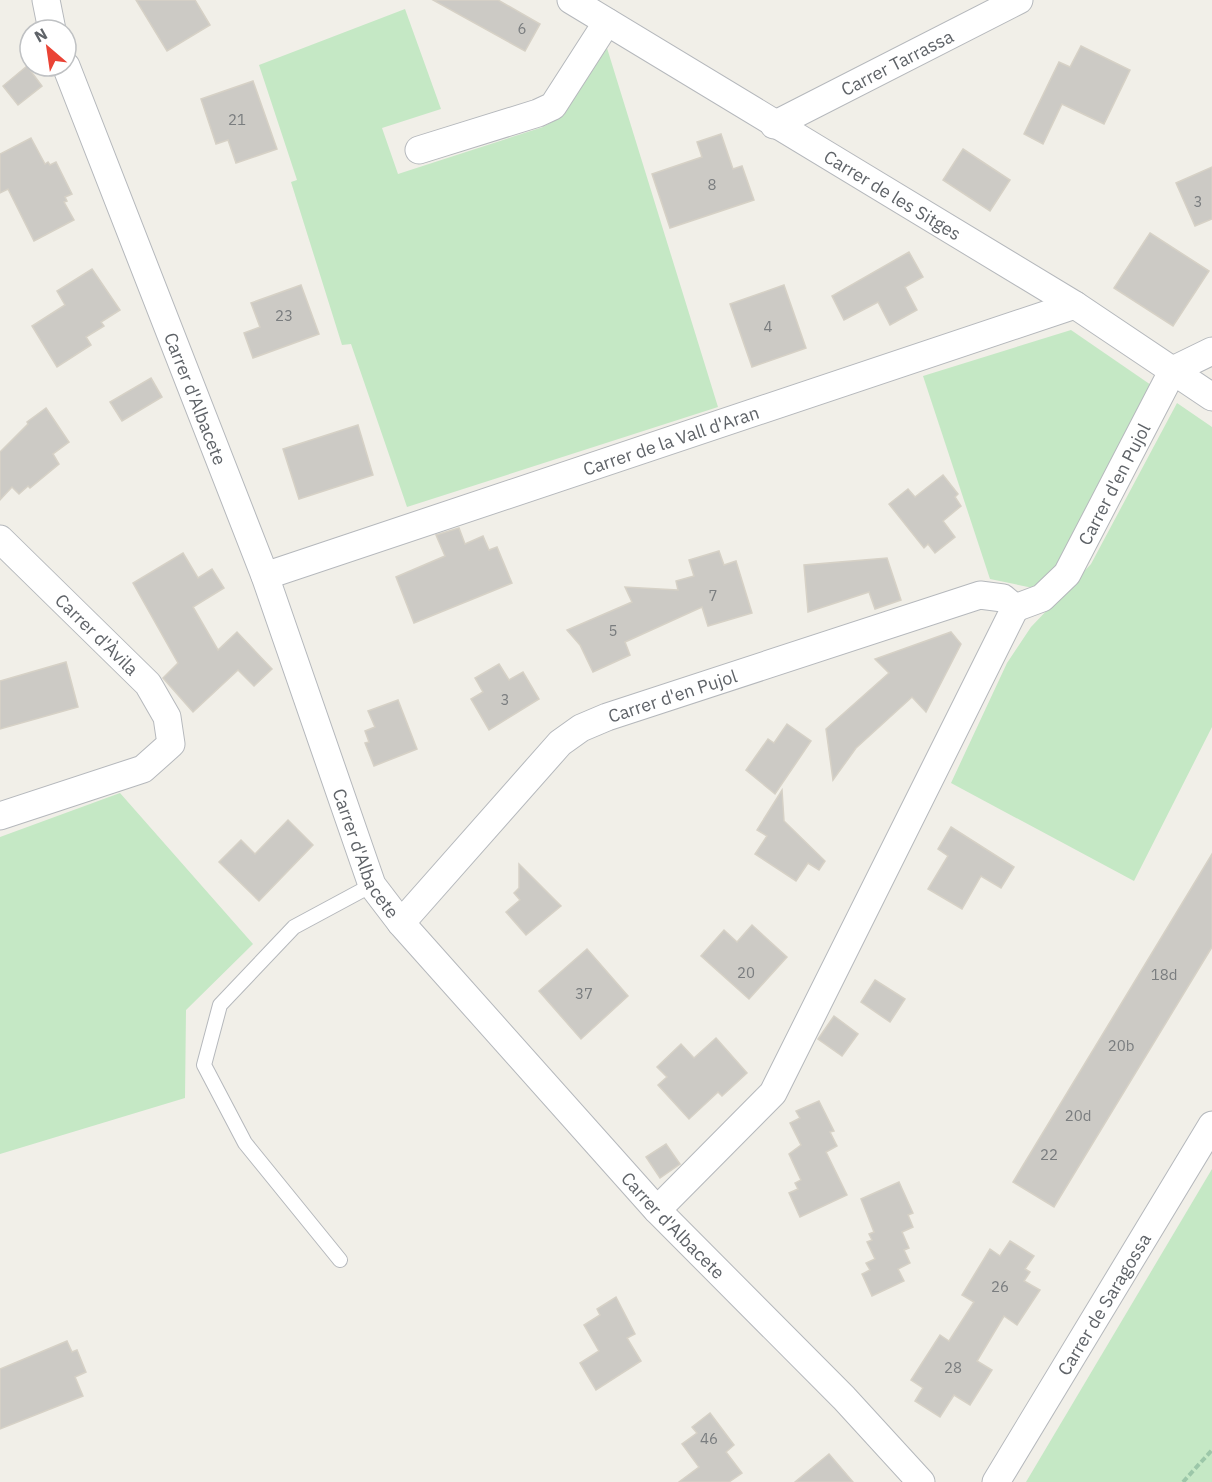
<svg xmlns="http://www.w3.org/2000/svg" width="1212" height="1482" font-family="'IBM Plex Sans',sans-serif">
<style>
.green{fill:#c5e8c5}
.building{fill:#cccac5;stroke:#d6d1c6;stroke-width:1.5}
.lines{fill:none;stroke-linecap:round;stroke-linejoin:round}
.lane-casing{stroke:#b5b8bc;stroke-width:16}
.street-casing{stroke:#b5b8bc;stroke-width:29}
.path{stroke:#9cc7a9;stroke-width:4;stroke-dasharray:6 3;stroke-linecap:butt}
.lane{stroke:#fff;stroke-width:14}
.street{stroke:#fff;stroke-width:27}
.labels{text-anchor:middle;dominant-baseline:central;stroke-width:4.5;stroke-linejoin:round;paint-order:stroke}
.number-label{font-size:15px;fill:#7a7d7f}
.street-label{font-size:18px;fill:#5f6368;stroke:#fff}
</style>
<rect width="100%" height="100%" fill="#f1efe8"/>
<g class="green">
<path d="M405,9L441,109L382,128L398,174L543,127L563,116L607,48L718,407L407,507L351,344L342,345L291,182L297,180L259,65Z"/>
<path d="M1071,330L1151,385L1057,566L1033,588L990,579L923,376Z"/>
<path d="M1177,403L1212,427V727L1134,881L951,783L1007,663L1031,627L1091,564Z"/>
<path d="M120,793L253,944L186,1010L185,1098L0,1154V837Z"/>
<path d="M1212,1169V1482H1026Z"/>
</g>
<g class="building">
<path d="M136,0H195L210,25L167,51Z"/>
<path d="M433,0H498L540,24L525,51Z"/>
<path d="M1081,46L1130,70L1104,124L1062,104L1043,144L1024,134L1059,62L1070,67Z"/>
<path d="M27,66L42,86L18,105L3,86Z"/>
<path d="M253,81L277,149L236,163L228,140L216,144L201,99Z"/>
<path d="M721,134L733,169L742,166L754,200L670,228L652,174L702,157L697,142Z"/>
<path d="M31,138L45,164L48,162L50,165L56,162L72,194L65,197L67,201L64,202L74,220L34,241L8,189L0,193V154Z"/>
<path d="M963,149L1010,180L990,211L943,180Z"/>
<path d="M1212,167V219L1195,226L1176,183Z"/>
<path d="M1150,233L1209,271L1173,326L1114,288Z"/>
<path d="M909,252L923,277L905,287L917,310L890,325L878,302L844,320L832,296Z"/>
<path d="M92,269L120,310L101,322L104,326L86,337L91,345L57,367L32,326L65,305L57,291Z"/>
<path d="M301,285L319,334L253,358L244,333L260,327L251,303Z"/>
<path d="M784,285L806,348L752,367L730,304Z"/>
<path d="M151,378L162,397L122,421L110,402Z"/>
<path d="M46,408L69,442L53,454L59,464L30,488L28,486L19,494L12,487L0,500V452L28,424L27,422Z"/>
<path d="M358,425L373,475L299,499L283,449Z"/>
<path d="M943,475L958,494L955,497L961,506L943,521L955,537L935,553L928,544L924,548L889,504L908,489L915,497Z"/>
<path d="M459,528L465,544L483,536L489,550L497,547L512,583L414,623L396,577L445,556L436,535Z"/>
<path d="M719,551L724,565L736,561L752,613L708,626L702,607L625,642L630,655L593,672L580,645L567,630L632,602L625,587L678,590L676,581L694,576L689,560Z"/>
<path d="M183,553L198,578L212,569L224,588L193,607L218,650L237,632L272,669L254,686L238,670L193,712L163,678L178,663L133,583Z"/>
<path d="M887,558L901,600L875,609L869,592L808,612L804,565Z"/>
<path d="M951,632L961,644L926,712L912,697L856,748L833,780L826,729L889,673L875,659Z"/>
<path d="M66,662L78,707L0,729V681Z"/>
<path d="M499,664L509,680L523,672L539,699L489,730L471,699L483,692L475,678Z"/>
<path d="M398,700L417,749L374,766L365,743L369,742L365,731L375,727L368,711Z"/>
<path d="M787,724L811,741L775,794L746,770L768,739L774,743Z"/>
<path d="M782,790L784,821L825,861L819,870L808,863L796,881L755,854L767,836L757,830Z"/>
<path d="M288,820L313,845L259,901L219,862L241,840L255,854Z"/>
<path d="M951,827L1014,867L1001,888L981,876L962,909L928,889L948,856L938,849Z"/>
<path d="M1212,854V947L1054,1207L1013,1182Z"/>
<path d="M519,864L561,906L526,935L506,912L520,900L514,893L519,888Z"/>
<path d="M752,925L787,957L749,999L701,956L724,930L737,942Z"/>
<path d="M587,949L628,996L581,1039L539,991Z"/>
<path d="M875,980L905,999L890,1022L861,1002Z"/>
<path d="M834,1016L858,1034L842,1056L818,1039Z"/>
<path d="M716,1038L747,1073L722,1096L718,1092L689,1119L658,1085L667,1077L657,1067L681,1044L694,1058Z"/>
<path d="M819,1101L834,1131L830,1132L837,1146L826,1152L847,1195L800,1217L789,1193L798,1189L795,1183L801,1180L789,1154L801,1145L790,1123L800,1118L796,1111Z"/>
<path d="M666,1144L680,1164L660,1178L646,1157Z"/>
<path d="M899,1182L913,1213L908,1215L913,1227L902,1232L909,1248L904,1250L910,1263L898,1269L904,1281L872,1296L862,1274L870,1270L866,1263L875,1259L867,1242L872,1240L869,1234L874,1232L861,1199Z"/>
<path d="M1010,1241L1034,1256L1025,1269L1030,1272L1024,1281L1040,1290L1017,1325L1004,1316L977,1361L992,1370L970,1405L954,1395L940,1417L915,1401L923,1388L911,1380L940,1335L949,1341L974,1302L962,1295L990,1249L1000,1256Z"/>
<path d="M616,1297L635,1334L627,1338L641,1361L596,1390L580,1363L599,1351L584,1325L600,1315L597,1309Z"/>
<path d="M67,1341L72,1352L77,1350L86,1372L75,1377L83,1396L0,1429V1369Z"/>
<path d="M710,1413L734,1445L726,1452L742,1473L729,1482H679L699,1467L682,1444L697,1433L692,1427Z"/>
<path d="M829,1454L853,1482H795Z"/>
</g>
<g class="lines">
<g class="lane-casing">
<path id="lane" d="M340,1260L245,1143L204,1065L220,1005L294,927L372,885"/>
</g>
<g class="street-casing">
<g id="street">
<path d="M46,0L52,30"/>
<path id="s1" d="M571,0L1075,305L1212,397"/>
<path id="s2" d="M66,66L265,576L372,885L401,923L657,1210L844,1398L921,1482"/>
<path id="s3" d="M774,125L1019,0"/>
<path d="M419,150L538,113L553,106L607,22"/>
<path id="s4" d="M0,539L148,684L167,717L171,744L143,769L0,816"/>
<path id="s5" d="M265,576L1075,305"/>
<path id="s6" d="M1015,608L1042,598L1067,574L1173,370L1212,351"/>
<path id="s7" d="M401,923L560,743L581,728L607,717L980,595L1003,598L1015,608L773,1093L657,1210"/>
<path id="s8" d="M996,1482L1212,1125"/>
</g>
</g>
<path class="path" d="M1183,1482L1212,1450"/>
<use href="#lane" class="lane"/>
<use href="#street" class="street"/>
</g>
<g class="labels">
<g class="number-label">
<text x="522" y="28">6</text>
<text x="237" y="119">21</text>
<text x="712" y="184">8</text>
<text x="1198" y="201">3</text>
<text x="284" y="315">23</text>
<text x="768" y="326">4</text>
<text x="713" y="595">7</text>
<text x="613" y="630">5</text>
<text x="505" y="699">3</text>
<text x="746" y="972">20</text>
<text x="1164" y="974">18d</text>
<text x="584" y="993">37</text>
<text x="1121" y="1045">20b</text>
<text x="1078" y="1115">20d</text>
<text x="1049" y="1154">22</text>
<text x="1000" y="1286">26</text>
<text x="953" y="1367">28</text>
<text x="709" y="1438">46</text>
</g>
<g class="street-label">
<text stroke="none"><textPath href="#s3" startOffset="138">Carrer Tarrassa</textPath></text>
<text stroke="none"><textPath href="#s1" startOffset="376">Carrer de les Sitges</textPath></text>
<text stroke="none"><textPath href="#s2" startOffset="357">Carrer d'Albacete</textPath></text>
<text stroke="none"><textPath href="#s5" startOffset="428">Carrer de la Vall d'Aran</textPath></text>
<text stroke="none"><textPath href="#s6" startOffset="165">Carrer d'en Pujol</textPath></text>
<text stroke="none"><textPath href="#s4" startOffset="136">Carrer d'Àvila</textPath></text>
<text stroke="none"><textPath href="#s7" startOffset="363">Carrer d'en Pujol</textPath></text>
<text stroke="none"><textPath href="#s2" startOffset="843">Carrer d'Albacete</textPath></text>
<text stroke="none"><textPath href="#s2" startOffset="1329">Carrer d'Albacete</textPath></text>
<text stroke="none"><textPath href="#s8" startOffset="208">Carrer de Saragossa</textPath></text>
</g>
</g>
<g transform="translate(48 48) rotate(331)"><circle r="28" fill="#ffffff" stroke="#bfc1c3" stroke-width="1.5"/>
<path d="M0-4.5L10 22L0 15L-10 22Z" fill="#ea4335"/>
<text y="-9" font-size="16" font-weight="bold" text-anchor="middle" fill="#5f6368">N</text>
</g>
</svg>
